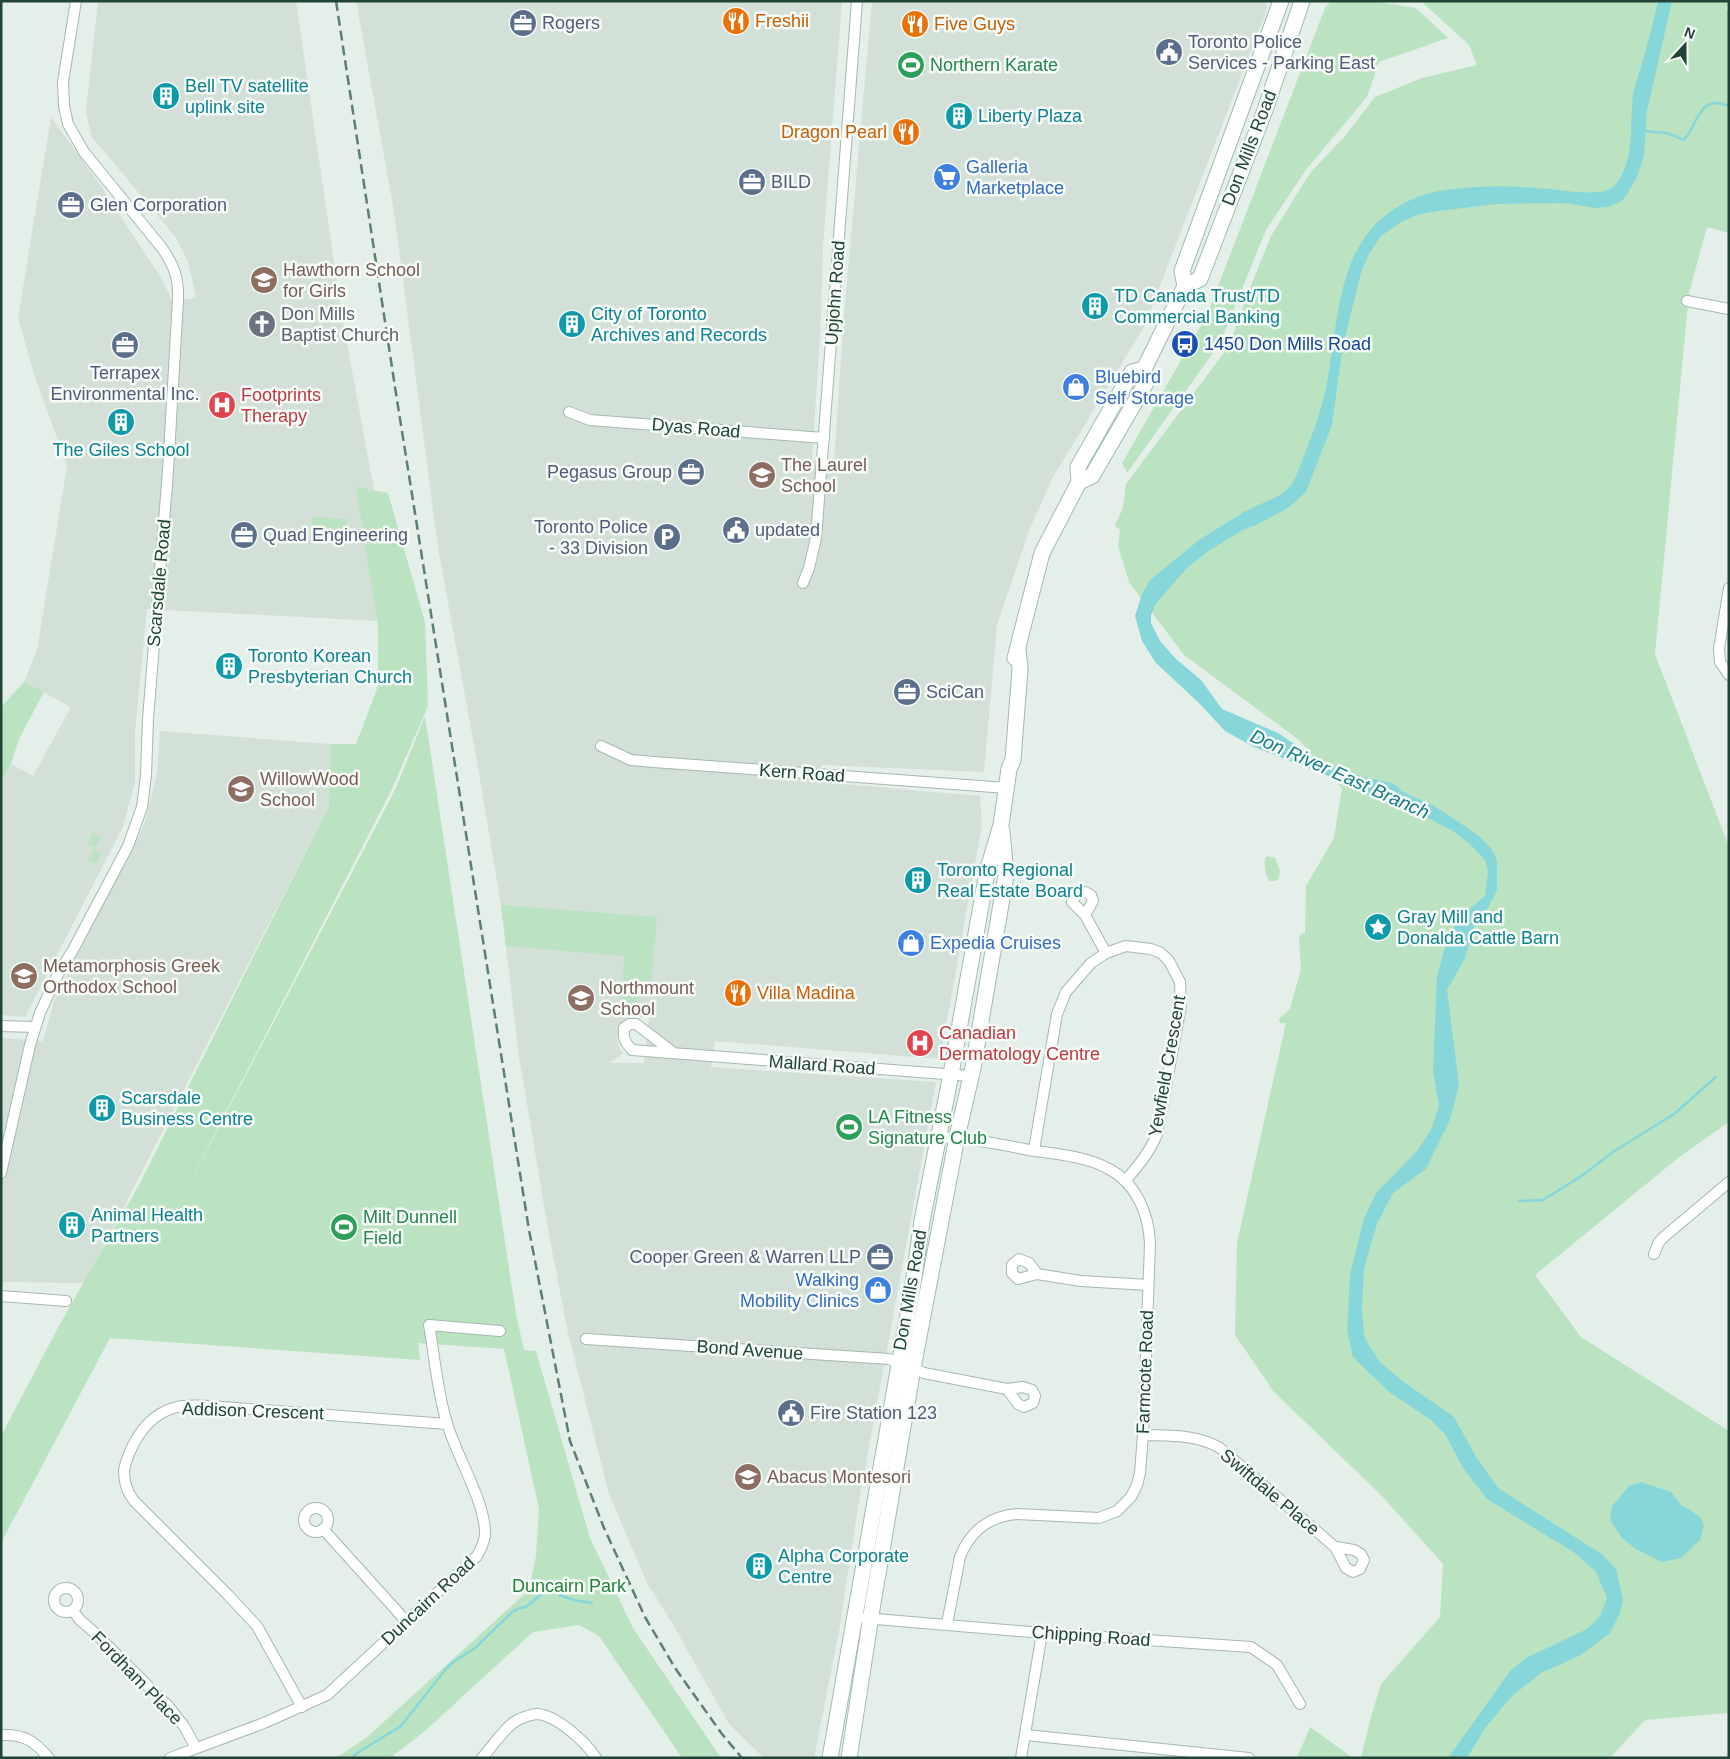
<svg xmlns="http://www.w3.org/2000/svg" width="1730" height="1759" font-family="Arial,sans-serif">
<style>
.built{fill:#d2e0d8;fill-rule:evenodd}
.green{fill:#bbe3c1}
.water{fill:#87d7da}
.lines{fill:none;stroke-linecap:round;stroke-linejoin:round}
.stream{stroke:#87d7da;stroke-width:2.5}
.street-casing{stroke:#a6b8b0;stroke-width:12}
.secondary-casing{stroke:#a1bcb0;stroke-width:17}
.street{stroke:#fff;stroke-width:10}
.secondary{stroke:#fff;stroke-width:15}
.rail{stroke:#5c7f71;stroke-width:2.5;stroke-dasharray:10 5;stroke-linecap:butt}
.labels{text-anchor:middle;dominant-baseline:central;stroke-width:5;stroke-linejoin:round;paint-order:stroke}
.food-label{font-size:18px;fill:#c56008;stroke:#f6fbf8;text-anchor:start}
.service-label{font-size:18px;fill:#4e5e75;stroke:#f6fbf8;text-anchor:start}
.leisure-label{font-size:18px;fill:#27864d;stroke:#f6fbf8;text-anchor:start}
.culture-label{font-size:18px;fill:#0d838f;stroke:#f6fbf8;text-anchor:start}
.street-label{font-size:18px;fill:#214436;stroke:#f6fbf8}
.shop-label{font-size:18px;fill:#366cbe;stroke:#f6fbf8;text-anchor:start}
.education-label{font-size:18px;fill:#785e54;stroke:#f6fbf8;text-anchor:start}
.worship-label{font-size:18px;fill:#5b616d;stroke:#f6fbf8;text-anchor:start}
.transit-label{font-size:18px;fill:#164399;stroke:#f6fbf8;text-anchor:start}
.health-label{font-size:18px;fill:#be3a42;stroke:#f6fbf8;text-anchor:start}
.park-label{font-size:18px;fill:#26803d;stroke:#f6fbf8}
.water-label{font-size:19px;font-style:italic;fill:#137d82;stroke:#f6fbf8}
</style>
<rect width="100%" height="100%" fill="#e4efe9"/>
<g class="built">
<path d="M98,1H296L341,310L374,490L357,488L377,621L147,609L135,732V782L123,827L25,1017L1,1015V782L11,764L33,776L71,707L24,682L37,650L67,466L34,374L18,318L51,117L101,186L163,281L172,301L196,298L188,261L174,235L91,136L86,111Z"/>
<path d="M356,1H842L823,246L821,319L812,460L834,462L844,315L872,1H1264L1268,7L1144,327L1053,477L1030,528L997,625L984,772L821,765V782L980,796L982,825L940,1059L715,1041L711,1067L936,1082L858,1507L839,1632L814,1758H764L729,1724L671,1621L647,1583L609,1494L568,1333L547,1224L519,1057L501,905L478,767L438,548L394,211ZM630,1017H649L644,1063H609L623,1053L618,1046L617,1036L621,1026Z"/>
<path d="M160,731L330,744L329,806L85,1283L1,1282V1038L43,1041L55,998L144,825L157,773Z"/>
</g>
<g class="green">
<path d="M1331,1H1372L1416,8L1448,38L1379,62L1367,97L1305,171L1266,230L1220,343L1127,473L1122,463L1207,315L1325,8Z"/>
<path d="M1421,1H1728L1726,10H1729V233L1707,227L1689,293L1655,654L1729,847V1122L1678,1158L1535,1275L1581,1337L1729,1431V1713L1645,1720L1610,1758H1361L1370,1720L1381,1684L1440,1617L1443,1564L1381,1495L1274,1392L1235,1335L1237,1243L1286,1023H1280L1279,1019L1290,1009L1301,969L1299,938L1301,934L1305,933L1306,886L1334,838L1342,788L1299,740L1184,655L1129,582L1118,546L1120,529L1117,528L1115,525L1123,508L1126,484L1229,346L1250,288L1271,236L1310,173L1345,136L1375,97L1422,78L1477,65L1469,45Z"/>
<path d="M356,487L388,493L425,622L428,706L392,789L174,1213L396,788L425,716L516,1314L524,1350L536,1351L590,1538L633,1628L721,1758H682L599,1636L579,1625L533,1632L425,1731L390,1758H336L366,1738L529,1590L536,1556L539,1509L504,1349L418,1343L420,1360L110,1338L1,1543V1436L60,1324L139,1185L329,806L330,744H356L378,686V628Z"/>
<path d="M312,517L347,519L346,537L311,535Z"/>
<path d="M24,682L44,692L19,739L11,764L1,782V707Z"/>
<path d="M93,833L102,838L95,848L88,844Z"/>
<path d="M94,849L102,853L96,864L88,860Z"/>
<path d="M1268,856L1275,858L1280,870L1279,878L1275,881H1270C1265,876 1264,864 1265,858Z"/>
<path d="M501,905L657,917L651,982L623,980L624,956L506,946Z"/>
<path d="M622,982L638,983L637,1008H621Z"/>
<path d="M1310,1727L1353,1758H1297Z"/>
</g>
<g class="water">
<path d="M1658,1H1672L1647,111L1644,156L1637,177L1628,193L1622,201L1607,207L1595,208L1565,203L1497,204L1438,211L1420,214L1401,222L1381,236L1369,254L1361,273L1343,345L1332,425L1306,492L1288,508L1256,525L1243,530L1210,550L1188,567L1156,603L1151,615V623L1160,641L1176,659L1201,680L1222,709L1278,733L1327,766L1344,769L1352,774L1391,783L1398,787L1401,791L1432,805L1453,818L1479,836L1491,848L1497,860V890L1488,908L1476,921L1465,958L1447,990L1459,1085L1450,1120L1426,1169L1393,1193L1377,1224L1364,1268L1362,1308L1364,1335L1368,1344L1380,1362L1401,1380L1454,1417L1475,1455L1498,1488L1603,1555L1616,1569L1623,1599L1620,1613L1610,1633L1581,1655L1541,1673L1512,1696L1485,1728L1467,1758H1448L1510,1671L1526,1658L1587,1629L1600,1616L1607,1598L1596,1572L1575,1553L1487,1499L1463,1468L1445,1434L1431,1420L1389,1392L1353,1357L1347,1331L1350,1275L1363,1221L1376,1193L1417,1151L1431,1130L1439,1106L1433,1072L1437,976L1443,954L1448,939L1459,918L1485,896L1488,871L1485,860L1471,845L1453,831L1418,813L1343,785L1331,777L1254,747L1225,731L1199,703L1156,663L1142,641L1135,616L1142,594L1150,580L1199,540L1244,512L1282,494L1291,485L1297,474C1307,447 1319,420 1325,392C1337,340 1334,270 1373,227C1388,210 1415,195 1438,191C1470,186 1504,185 1536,188C1557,189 1578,194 1600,192C1606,191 1612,189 1616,184C1636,158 1629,126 1633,96C1634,86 1638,77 1641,67C1647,45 1653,24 1658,1Z"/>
<path d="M1641,1482L1671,1492L1682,1506L1687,1508L1700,1517L1704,1526L1700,1540L1681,1558L1662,1562L1636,1549L1622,1538L1610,1520L1612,1506L1629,1486Z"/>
</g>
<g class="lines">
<g class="stream">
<path d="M1643,131L1667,133L1684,140C1698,124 1699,93 1729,106"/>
<path d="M1519,1201L1543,1200L1583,1175L1613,1152L1674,1114L1716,1077"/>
<path d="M559,1595L574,1600L592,1603"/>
<path d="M352,1758L357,1753L401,1726L445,1670L452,1663L476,1647L511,1613L519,1608L526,1607L545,1591L552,1592"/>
</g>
<g class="street-casing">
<g id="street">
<path d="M1687,301L1729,309"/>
<path d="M569,412L590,420L824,438"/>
<path d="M803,583L809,568L816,538L857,1"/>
<path d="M1729,588L1719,649L1720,662L1729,675"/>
<path d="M601,746L631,760L654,762L1007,788"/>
<path d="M1085,915L1072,902L1077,894L1085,892L1091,895L1093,901L1085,915L1106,953"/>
<path d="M1,1026L35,1027"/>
<path d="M674,1053L636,1024H630L624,1028C623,1039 625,1042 632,1050L971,1076"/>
<path d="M938,1137C969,1138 999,1144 1029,1150C1055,1154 1084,1156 1107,1168C1136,1182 1149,1214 1150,1244L1143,1435L1140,1473L1137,1485L1131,1497L1117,1511L1099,1518L1017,1514C990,1516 970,1531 960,1557L947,1624"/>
<path d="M1034,1150L1057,1014L1066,992L1091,963L1106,953L1126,946L1151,949L1161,953L1169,961L1180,982L1181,1006L1157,1134C1150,1152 1138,1166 1125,1181"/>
<path d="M1,1173L30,1045L40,1013L56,978L74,948L128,846L142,807L146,775L148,719L168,471L178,300C179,279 174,265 162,248L84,152L68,124L64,106L63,82L76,1"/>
<path d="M1654,1254L1659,1242L1665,1236L1729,1182"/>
<path d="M1037,1274L1018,1279L1012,1273V1265L1019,1259L1029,1263L1037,1274L1081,1281L1148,1285"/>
<path d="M1,1296L66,1301"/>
<path d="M586,1339L889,1359L924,1373L1007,1389"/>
<path d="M1023,1387L1032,1390L1035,1396L1033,1403L1024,1407L1018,1404L1007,1389Z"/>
<path d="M1143,1435C1170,1436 1196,1434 1220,1448L1335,1547L1346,1568L1353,1572L1360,1569L1364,1560L1361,1554L1354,1550L1335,1547"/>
<circle cx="316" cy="1520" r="12"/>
<path d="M323,1529L406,1621"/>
<circle cx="66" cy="1600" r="12"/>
<path d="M73,1611L80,1620L96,1634L169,1707L184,1726L196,1748"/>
<path d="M864,1618L1042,1633L1251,1647L1277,1665L1300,1704"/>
<path d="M302,1707L257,1626L228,1595L134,1501C128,1493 124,1483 124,1472C124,1466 127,1460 129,1454C138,1432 152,1413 177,1407C191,1404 208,1406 223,1407L447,1424"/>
<path d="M1,1735C25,1734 34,1741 49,1758"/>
<path d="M1026,1735L1249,1758"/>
<path d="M170,1758L264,1723L327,1695L477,1556C481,1549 484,1543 485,1535C486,1502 456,1456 447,1423C437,1392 435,1358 429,1325L500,1331"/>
<path d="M482,1758C491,1748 504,1729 513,1723C518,1719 531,1714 538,1714C557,1716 586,1742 596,1758"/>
<path d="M1021,1758L1042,1633"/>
</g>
</g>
<g class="secondary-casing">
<g id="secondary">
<path d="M1185,286L1200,279L1265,110L1302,1"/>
<path d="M1079,482L1092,476L1146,383L1144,369L1185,286L1182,271L1281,1"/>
<path d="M1015,658L1042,553L1079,482L1078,467L1132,372L1144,369"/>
<path d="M830,1758L912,1291L922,1221L951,1074L987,872L1001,825L1009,769L1013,760L1020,669L1018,650"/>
<path d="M849,1758L873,1603L913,1368L957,1137L973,1068L1006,875L1002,831"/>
</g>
</g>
<use href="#street" class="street"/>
<use href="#secondary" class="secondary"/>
<path class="rail" d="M336,1L397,400L529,1230L570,1441L604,1528L645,1617L675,1668L722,1734L742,1758"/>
</g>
<defs>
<g id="restaurant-disc" transform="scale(1.4375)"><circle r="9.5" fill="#e8710a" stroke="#f6fbf8"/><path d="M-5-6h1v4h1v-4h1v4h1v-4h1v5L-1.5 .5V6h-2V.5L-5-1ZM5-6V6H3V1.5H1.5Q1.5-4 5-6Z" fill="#fff"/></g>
<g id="office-disc" transform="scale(1.4375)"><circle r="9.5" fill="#5c6f8a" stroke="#f6fbf8"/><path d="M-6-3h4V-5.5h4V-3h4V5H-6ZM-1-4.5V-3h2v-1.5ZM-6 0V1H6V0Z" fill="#fff"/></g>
<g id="civic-disc" transform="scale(1.4375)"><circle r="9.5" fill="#5c6f8a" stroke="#f6fbf8"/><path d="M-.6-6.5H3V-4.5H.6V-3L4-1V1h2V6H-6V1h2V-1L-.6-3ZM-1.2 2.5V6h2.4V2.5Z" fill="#fff"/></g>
<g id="stadium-disc" transform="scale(1.4375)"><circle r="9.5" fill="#2e9e5b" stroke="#f6fbf8"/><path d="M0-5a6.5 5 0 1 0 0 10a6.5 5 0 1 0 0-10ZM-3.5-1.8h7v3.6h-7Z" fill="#fff"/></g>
<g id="building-disc" transform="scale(1.4375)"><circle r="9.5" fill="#0f9aa8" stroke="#f6fbf8"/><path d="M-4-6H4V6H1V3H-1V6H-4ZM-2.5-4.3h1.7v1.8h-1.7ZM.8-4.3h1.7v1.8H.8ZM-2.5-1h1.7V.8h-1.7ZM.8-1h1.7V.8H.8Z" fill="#fff"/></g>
<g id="supermarket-disc" transform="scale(1.4375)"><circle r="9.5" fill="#3f7fe0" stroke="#f6fbf8"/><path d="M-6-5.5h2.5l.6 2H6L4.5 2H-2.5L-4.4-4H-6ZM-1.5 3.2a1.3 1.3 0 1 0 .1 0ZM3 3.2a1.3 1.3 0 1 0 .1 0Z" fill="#fff"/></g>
<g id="school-disc" transform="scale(1.4375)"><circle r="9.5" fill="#8d6e63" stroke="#f6fbf8"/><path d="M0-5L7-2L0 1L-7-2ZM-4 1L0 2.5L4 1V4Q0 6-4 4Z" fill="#fff"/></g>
<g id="church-disc" transform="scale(1.4375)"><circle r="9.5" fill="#6b7280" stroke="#f6fbf8"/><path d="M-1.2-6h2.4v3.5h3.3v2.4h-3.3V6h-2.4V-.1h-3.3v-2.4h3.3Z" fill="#fff"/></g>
<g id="bus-disc" transform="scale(1.4375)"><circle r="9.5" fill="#1a4fb4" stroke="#f6fbf8"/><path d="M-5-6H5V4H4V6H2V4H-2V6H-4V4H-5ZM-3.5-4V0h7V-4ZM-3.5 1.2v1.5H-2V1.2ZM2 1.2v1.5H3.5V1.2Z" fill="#fff"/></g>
<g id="shop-disc" transform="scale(1.4375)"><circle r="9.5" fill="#3f7fe0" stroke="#f6fbf8"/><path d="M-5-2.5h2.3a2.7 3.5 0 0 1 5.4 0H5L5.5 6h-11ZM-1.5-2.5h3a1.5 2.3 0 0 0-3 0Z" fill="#fff"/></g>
<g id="hospital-disc" transform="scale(1.4375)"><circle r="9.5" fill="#e0444e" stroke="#f6fbf8"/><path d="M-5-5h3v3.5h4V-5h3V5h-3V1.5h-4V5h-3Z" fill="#fff"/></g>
<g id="parking-disc" transform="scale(1.4375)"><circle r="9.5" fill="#5c6f8a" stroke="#f6fbf8"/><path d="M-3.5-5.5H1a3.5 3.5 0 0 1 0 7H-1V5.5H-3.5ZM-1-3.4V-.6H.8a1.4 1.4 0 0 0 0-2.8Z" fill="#fff"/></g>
<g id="sight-disc" transform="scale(1.4375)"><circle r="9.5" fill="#0f9aa8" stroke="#f6fbf8"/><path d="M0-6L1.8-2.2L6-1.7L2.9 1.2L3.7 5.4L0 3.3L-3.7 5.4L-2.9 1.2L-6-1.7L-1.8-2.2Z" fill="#fff"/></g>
</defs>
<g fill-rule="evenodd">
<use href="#restaurant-disc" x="736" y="21"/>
<use href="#office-disc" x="523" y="23"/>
<use href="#restaurant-disc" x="915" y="24"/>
<use href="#civic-disc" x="1169" y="52"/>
<use href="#stadium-disc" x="911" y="65"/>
<use href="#building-disc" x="166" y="96"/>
<use href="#building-disc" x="959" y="116"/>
<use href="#restaurant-disc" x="906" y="132"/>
<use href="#supermarket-disc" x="947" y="177"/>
<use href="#office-disc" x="752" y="182"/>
<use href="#office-disc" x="71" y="205"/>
<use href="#school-disc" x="264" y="280"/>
<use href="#building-disc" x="1095" y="306"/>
<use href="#church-disc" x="262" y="324"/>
<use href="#building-disc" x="572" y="324"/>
<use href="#bus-disc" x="1185" y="344"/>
<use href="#office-disc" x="125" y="345"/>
<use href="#shop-disc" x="1076" y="387"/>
<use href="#hospital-disc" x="222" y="405"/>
<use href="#building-disc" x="121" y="422"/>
<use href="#office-disc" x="691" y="472"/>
<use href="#school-disc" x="762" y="475"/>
<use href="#civic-disc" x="736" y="530"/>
<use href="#office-disc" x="244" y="535"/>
<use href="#parking-disc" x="667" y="537"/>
<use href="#building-disc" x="229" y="666"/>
<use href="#office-disc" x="907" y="692"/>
<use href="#school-disc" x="241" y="789"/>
<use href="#building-disc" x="918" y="880"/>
<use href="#sight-disc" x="1378" y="927"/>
<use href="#shop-disc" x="911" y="943"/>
<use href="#school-disc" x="24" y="976"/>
<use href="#restaurant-disc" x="738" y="993"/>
<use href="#school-disc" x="581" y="998"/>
<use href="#hospital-disc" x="920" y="1043"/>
<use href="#building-disc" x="102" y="1108"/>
<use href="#stadium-disc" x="849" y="1127"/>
<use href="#building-disc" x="72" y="1225"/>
<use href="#stadium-disc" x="344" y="1227"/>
<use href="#office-disc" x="880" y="1257"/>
<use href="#shop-disc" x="878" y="1290"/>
<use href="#civic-disc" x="791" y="1413"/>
<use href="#school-disc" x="748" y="1477"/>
<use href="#building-disc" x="759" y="1566"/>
</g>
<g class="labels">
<g class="food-label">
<text x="755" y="21">Freshii</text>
<text x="934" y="24">Five Guys</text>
<text x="887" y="132" text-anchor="end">Dragon Pearl</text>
<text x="757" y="993">Villa Madina</text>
</g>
<g class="service-label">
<text x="542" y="23">Rogers</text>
<text x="1188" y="42">Toronto Police<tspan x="1188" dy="21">Services - Parking East</tspan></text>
<text x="771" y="182">BILD</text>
<text x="90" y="205">Glen Corporation</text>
<text x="125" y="373" text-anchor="middle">Terrapex<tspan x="125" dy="21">Environmental Inc.</tspan></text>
<text x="672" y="472" text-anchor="end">Pegasus Group</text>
<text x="648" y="527" text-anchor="end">Toronto Police<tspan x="648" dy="21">- 33 Division</tspan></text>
<text x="755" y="530">updated</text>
<text x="263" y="535">Quad Engineering</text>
<text x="926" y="692">SciCan</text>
<text x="861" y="1257" text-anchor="end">Cooper Green &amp; Warren LLP</text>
<text x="810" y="1413">Fire Station 123</text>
</g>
<g class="leisure-label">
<text x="930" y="65">Northern Karate</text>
<text x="868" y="1117">LA Fitness<tspan x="868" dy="21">Signature Club</tspan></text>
<text x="363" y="1217">Milt Dunnell<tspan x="363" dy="21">Field</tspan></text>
</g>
<g class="culture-label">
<text x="185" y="86">Bell TV satellite<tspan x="185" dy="21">uplink site</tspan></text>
<text x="978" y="116">Liberty Plaza</text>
<text x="1114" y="296">TD Canada Trust/TD<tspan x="1114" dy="21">Commercial Banking</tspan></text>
<text x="591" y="314">City of Toronto<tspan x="591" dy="21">Archives and Records</tspan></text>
<text x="121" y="450" text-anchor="middle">The Giles School</text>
<text x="248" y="656">Toronto Korean<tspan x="248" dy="21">Presbyterian Church</tspan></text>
<text x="937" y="870">Toronto Regional<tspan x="937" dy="21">Real Estate Board</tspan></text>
<text x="1397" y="917">Gray Mill and<tspan x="1397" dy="21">Donalda Cattle Barn</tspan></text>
<text x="121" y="1098">Scarsdale<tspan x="121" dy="21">Business Centre</tspan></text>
<text x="91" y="1215">Animal Health<tspan x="91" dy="21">Partners</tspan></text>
<text x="778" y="1556">Alpha Corporate<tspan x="778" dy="21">Centre</tspan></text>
</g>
<g class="street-label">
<text transform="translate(1249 148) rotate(-69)">Don Mills Road</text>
<text transform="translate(835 293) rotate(-86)">Upjohn Road</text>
<text transform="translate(696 428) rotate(5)">Dyas Road</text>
<text transform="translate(159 583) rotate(-85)">Scarsdale Road</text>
<text transform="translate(802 773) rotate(4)">Kern Road</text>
<text transform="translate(822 1065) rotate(4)">Mallard Road</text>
<text transform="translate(1167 1066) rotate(-80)">Yewfield Crescent</text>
<text transform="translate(910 1290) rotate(-80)">Don Mills Road</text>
<text transform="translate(750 1350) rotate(4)">Bond Avenue</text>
<text transform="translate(1145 1372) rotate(-88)">Farmcote Road</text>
<text transform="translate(253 1411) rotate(2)">Addison Crescent</text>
<text transform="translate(1270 1492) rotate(40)">Swiftdale Place</text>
<text transform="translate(428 1601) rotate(-43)">Duncairn Road</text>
<text transform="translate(1091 1636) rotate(4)">Chipping Road</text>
<text transform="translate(137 1678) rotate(46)">Fordham Place</text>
</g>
<g class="shop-label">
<text x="966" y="167">Galleria<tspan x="966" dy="21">Marketplace</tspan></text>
<text x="1095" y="377">Bluebird<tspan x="1095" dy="21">Self Storage</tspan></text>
<text x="930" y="943">Expedia Cruises</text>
<text x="859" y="1280" text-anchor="end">Walking<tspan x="859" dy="21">Mobility Clinics</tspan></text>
</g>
<g class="education-label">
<text x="283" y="270">Hawthorn School<tspan x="283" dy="21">for Girls</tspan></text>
<text x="781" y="465">The Laurel<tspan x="781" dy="21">School</tspan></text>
<text x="260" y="779">WillowWood<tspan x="260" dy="21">School</tspan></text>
<text x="43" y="966">Metamorphosis Greek<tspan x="43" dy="21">Orthodox School</tspan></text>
<text x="600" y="988">Northmount<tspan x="600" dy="21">School</tspan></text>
<text x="767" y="1477">Abacus Montesori</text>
</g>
<g class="worship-label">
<text x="281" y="314">Don Mills<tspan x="281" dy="21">Baptist Church</tspan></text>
</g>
<g class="transit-label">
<text x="1204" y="344">1450 Don Mills Road</text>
</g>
<g class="health-label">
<text x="241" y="395">Footprints<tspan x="241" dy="21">Therapy</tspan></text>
<text x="939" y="1033">Canadian<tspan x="939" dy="21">Dermatology Centre</tspan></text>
</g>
<g class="park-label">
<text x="569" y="1586">Duncairn Park</text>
</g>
<g class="water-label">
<text transform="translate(1340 774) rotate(24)">Don River East Branch</text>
</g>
</g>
<rect width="1730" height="1759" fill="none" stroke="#214436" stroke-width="5"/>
<g transform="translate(1685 45) rotate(21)" stroke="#f6fbf8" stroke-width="4" paint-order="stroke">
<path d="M0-4L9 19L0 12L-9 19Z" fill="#214436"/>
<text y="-8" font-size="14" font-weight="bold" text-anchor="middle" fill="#214436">N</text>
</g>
</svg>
